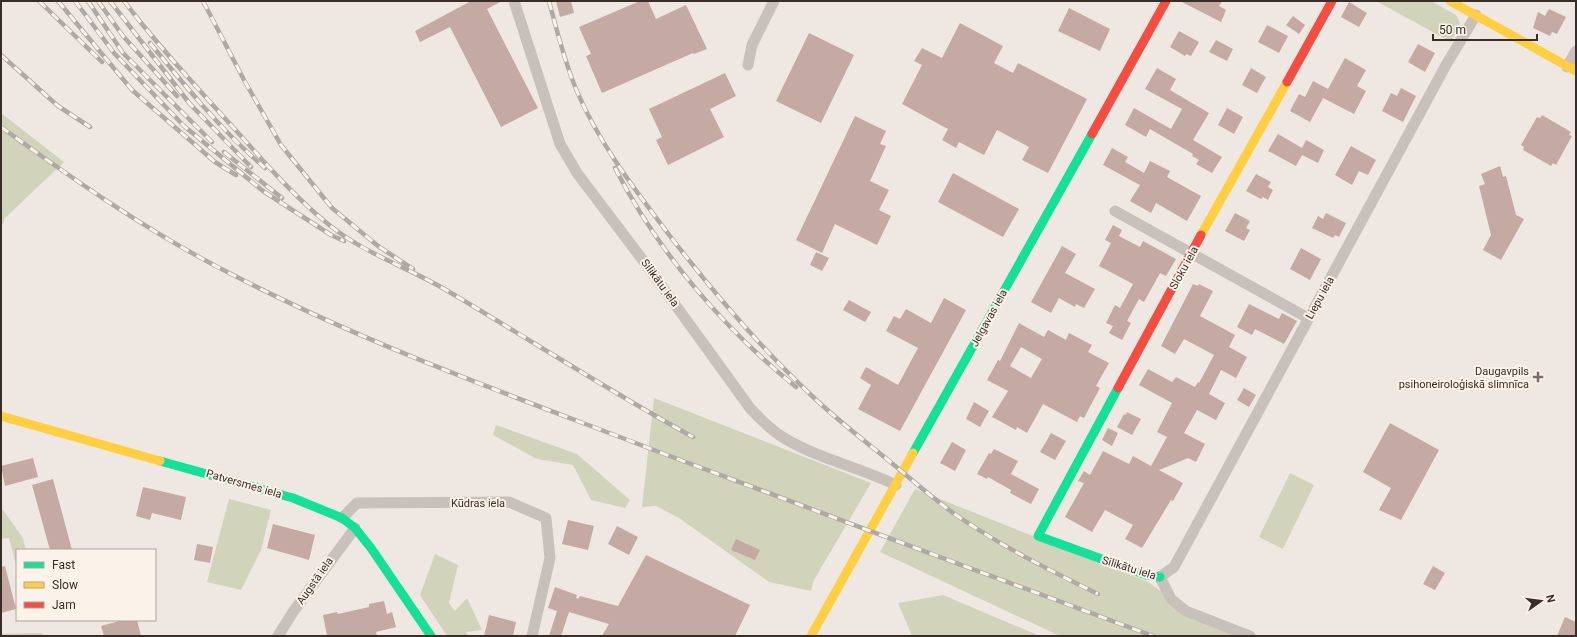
<svg xmlns="http://www.w3.org/2000/svg" width="1577" height="637" font-family="Roboto,sans-serif">
<style>
.green{fill:#d1d4bb}
.building{fill:#c4aaa2;fill-rule:evenodd}
.lines{fill:none;stroke-linecap:round;stroke-linejoin:round}
.street{stroke:#c8c0ba;stroke-width:11}
.fast{stroke:#16e098;stroke-width:9}
.slow{stroke:#ffcf43;stroke-width:9}
.jam{stroke:#f24e42;stroke-width:9}
.rail-casing{stroke:#afa9a5;stroke-width:4.5}
.rail{stroke:#fbf2e9;stroke-width:3;stroke-dasharray:9;stroke-linecap:butt}
.poi-dot{fill:#796e69;stroke:#fbf2e9;stroke-width:1.5}
.labels{text-anchor:middle;dominant-baseline:central;stroke-width:4;stroke-linejoin:round;paint-order:stroke}
.street-label{font-size:11px;fill:#392d28;stroke:#fbf2e9}
.poi-label{font-size:11px;fill:#392d28;stroke:#fbf2e9;text-anchor:end}
</style>
<rect width="100%" height="100%" fill="#efe8e2"/>
<g class="green">
<path d="M1376,1H1431L1456,15L1460,23L1451,42Z"/>
<path d="M1,113L64,162L5,218L3,224L1,223Z"/>
<path d="M654,398L871,483L814,580L811,591L769,582L679,518L656,506L642,507Z"/>
<path d="M496,425L577,454L630,500L625,508L591,500L573,465L537,459L493,435Z"/>
<path d="M1290,473L1314,485L1283,549L1259,537Z"/>
<path d="M915,489L1148,582L1162,592L1240,636H1060L880,552Z"/>
<path d="M229,499L271,510L261,550L241,590L207,582Z"/>
<path d="M1,507L23,538L26,550H17V568L9,538L1,539Z"/>
<path d="M435,554L458,565L449,603L455,611L467,598L482,630L466,632L469,636H447L420,595Z"/>
<path d="M943,595L1040,636H912L898,603Z"/>
<path d="M42,633L43,636H1V634Z"/>
</g>
<g class="building">
<path d="M471,1H502L487,9L538,108L501,127L450,27L420,42L415,31Z"/>
<path d="M556,1H571L574,13L560,17Z"/>
<path d="M640,1H648L656,19L686,5L707,49L694,54L693,53L602,93L586,56L591,54L579,27Z"/>
<path d="M1180,1H1222L1219,6L1226,10L1221,22Z"/>
<path d="M1349,2L1367,13L1359,27L1341,17Z"/>
<path d="M1069,8L1110,29L1100,51L1058,31Z"/>
<path d="M1549,9L1566,17L1557,34L1552,32L1550,36L1533,28L1538,12L1545,16Z"/>
<path d="M1293,16L1305,25L1299,34L1286,25Z"/>
<path d="M960,23L1003,46L994,63L1013,73L1018,63L1087,99L1048,173L1022,160L1029,147L997,130L984,155L959,142L956,148L942,140L948,129L902,104L922,65L914,61L922,48L942,58Z"/>
<path d="M1267,25L1288,36L1279,53L1258,42Z"/>
<path d="M1179,31L1199,42L1191,56L1186,54L1185,56L1170,47Z"/>
<path d="M809,33L854,55L821,123L776,101Z"/>
<path d="M1216,40L1233,49L1227,61L1209,52Z"/>
<path d="M1418,44L1435,53L1425,72L1408,62Z"/>
<path d="M1345,58L1366,70L1357,86L1366,91L1354,114L1323,98Z"/>
<path d="M1157,68L1176,79L1170,90L1209,113L1193,140L1222,157L1212,173L1196,164L1199,160L1192,156L1193,154L1150,129L1146,137L1125,125L1134,108L1171,129L1182,109L1145,89Z"/>
<path d="M1251,68L1266,77L1257,93L1242,85Z"/>
<path d="M725,73L736,96L710,109L724,137L668,165L656,140L662,137L649,109Z"/>
<path d="M1313,81L1328,89L1310,122L1290,111L1299,94L1305,97Z"/>
<path d="M1401,88L1416,96L1403,122L1382,111L1391,93L1397,96Z"/>
<path d="M1227,108L1243,117L1234,134L1218,125Z"/>
<path d="M1542,115L1571,132L1569,135L1572,136L1556,165L1553,163L1551,166L1523,150L1524,147L1521,145L1537,117L1540,118Z"/>
<path d="M855,116L886,131L880,144L886,146L870,181L889,190L879,210L891,216L877,245L835,224L822,253L796,240Z"/>
<path d="M1278,134L1302,148L1306,140L1324,150L1318,163L1302,155L1296,166L1268,151Z"/>
<path d="M1351,146L1376,160L1368,175L1359,171L1352,185L1335,175Z"/>
<path d="M1112,148L1128,157L1125,162L1144,173L1150,161L1170,171L1167,177L1201,196L1187,221L1156,203L1151,213L1130,201L1140,185L1103,165Z"/>
<path d="M1500,166L1503,177L1506,176L1516,215L1524,219L1501,260L1483,250L1491,235L1479,186L1485,184L1481,174Z"/>
<path d="M953,173L1019,209L1003,237L938,202Z"/>
<path d="M1256,174L1271,182L1268,187L1273,190L1268,200L1263,197L1261,199L1246,191Z"/>
<path d="M1235,213L1250,221L1246,228L1250,230L1244,241L1225,231Z"/>
<path d="M1326,213L1346,223L1339,237L1335,235L1333,238L1312,228L1318,216L1323,219Z"/>
<path d="M1113,225L1122,230L1119,236L1140,247L1143,241L1176,259L1166,276L1160,273L1144,302L1139,299L1127,321L1131,323L1122,340L1109,333L1113,326L1106,323L1115,305L1120,308L1133,284L1099,266L1111,243L1105,240Z"/>
<path d="M1062,246L1076,254L1065,273L1095,289L1084,308L1076,304L1075,307L1059,298L1051,313L1031,302Z"/>
<path d="M1301,248L1321,259L1310,280L1290,269Z"/>
<path d="M816,252L829,258L822,271L810,265Z"/>
<path d="M1193,284L1198,286L1199,284L1213,291L1200,316L1235,335L1229,347L1247,357L1236,378L1221,370L1209,394L1225,403L1216,420L1197,410L1184,433L1205,444L1196,462L1188,458L1159,470L1183,483L1173,501L1171,500L1142,548L1125,539L1133,525L1105,510L1092,532L1065,517L1084,483L1078,481L1084,471L1090,475L1103,451L1129,464L1133,456L1151,466L1161,448L1167,437L1157,432L1172,403L1139,385L1148,369L1172,382L1176,377L1195,387L1198,382L1199,383L1214,355L1184,339L1175,354L1161,346Z"/>
<path d="M944,298L966,310L900,431L858,409L871,385L860,378L866,367L898,385L918,348L886,331L894,316L900,319L906,309L931,323Z"/>
<path d="M849,300L871,312L865,322L843,310Z"/>
<path d="M1249,304L1279,319L1282,313L1297,321L1284,344L1255,329L1252,335L1237,327Z"/>
<path d="M1019,323L1044,337L1048,330L1066,340L1069,333L1092,345L1088,352L1109,363L1096,386L1100,388L1084,418L1080,416L1077,422L1043,404L1027,433L1017,427L1016,430L992,417L1008,391L987,380L998,360L1000,361ZM1021,347L1042,359L1031,378L1010,366Z"/>
<path d="M1244,388L1256,395L1249,407L1237,400Z"/>
<path d="M974,402L989,411L980,427L966,419Z"/>
<path d="M1127,412L1141,419L1132,435L1117,427L1124,414L1126,415Z"/>
<path d="M1390,423L1439,450L1401,520L1379,510L1391,488L1363,472Z"/>
<path d="M1108,428L1118,433L1112,446L1102,440Z"/>
<path d="M1051,433L1066,441L1055,460L1040,452Z"/>
<path d="M952,442L966,450L955,471L940,463Z"/>
<path d="M994,449L1018,461L1011,474L1039,489L1031,504L1010,493L1011,490L988,477L987,479L977,474L989,453L991,454Z"/>
<path d="M33,458L38,477L5,486L1,466Z"/>
<path d="M53,479L72,550H50L32,485Z"/>
<path d="M143,487L186,497L181,520L152,513L150,520L136,516Z"/>
<path d="M568,520L594,526L588,550L562,544Z"/>
<path d="M273,524L315,535L309,560L267,548Z"/>
<path d="M617,526L638,537L629,555L608,544Z"/>
<path d="M736,539L760,550L755,560L731,550Z"/>
<path d="M197,544L213,547L210,563L194,560Z"/>
<path d="M646,555L750,605L735,636H602L609,624L569,612L561,636H549L557,611L548,608L555,587L577,595L576,598L578,599L580,596L618,606Z"/>
<path d="M5,566L16,609L1,613V567Z"/>
<path d="M1433,566L1445,573L1435,590L1423,584Z"/>
<path d="M384,601L387,614L392,612L396,627L376,632L377,636H327L323,615L337,612L338,614L369,607V604Z"/>
<path d="M489,615L516,622L513,636H484Z"/>
<path d="M1565,617L1576,622V636H1557Z"/>
<path d="M123,620H137L141,636H104L101,626Z"/>
</g>
<g class="lines">
<g class="street">
<path d="M514,1L560,144L577,173L645,263L750,408C760,419 771,430 784,438C819,459 859,467 896,485"/>
<path d="M748,65L752,45L774,1"/>
<path d="M1567,67L1576,51"/>
<path d="M1115,211L1308,318"/>
<path d="M342,518L357,503L509,502L546,518L550,558L532,636"/>
<path d="M278,636L293,612L355,528"/>
<path d="M1250,636L1186,611L1171,599L1160,577L1174,567L1446,65L1476,15"/>
</g>
<g class="fast">
<path d="M1118,388L1038,536L1146,575L1160,577"/>
<path d="M913,453L1092,134"/>
<path d="M160,461L293,498L342,518L355,528L371,548L431,636"/>
</g>
<g class="slow">
<path d="M1450,1L1576,71"/>
<path d="M1201,235L1287,82"/>
<path d="M1,416L160,461"/>
<path d="M811,636L913,453"/>
</g>
<g class="jam">
<path d="M1287,82L1332,1"/>
<path d="M1092,134L1166,1"/>
<path d="M1118,388L1201,235"/>
</g>
<g class="rail-casing">
<g id="rail">
<path d="M39,1L102,62"/>
<path d="M58,1L132,90L215,162L236,175"/>
<path d="M75,1L114,53L184,126L263,191L331,235L344,241"/>
<path d="M88,1L123,53L212,142"/>
<path d="M98,1L123,36L177,96"/>
<path d="M110,1L190,104L251,167"/>
<path d="M124,1C157,45 195,85 231,125C262,159 292,195 328,224C363,253 407,267 446,290C529,339 609,391 693,437"/>
<path d="M203,1L244,80L281,145L332,208L378,246L413,269"/>
<path d="M549,1C557,31 564,60 576,89C598,142 635,190 670,236C713,292 760,347 811,395C835,418 862,439 888,460C910,478 932,498 956,515C1001,546 1049,570 1098,594"/>
<path d="M150,43C186,87 222,131 265,168"/>
<path d="M1,55L58,106L90,127"/>
<path d="M1,127C77,182 153,235 237,277C373,347 516,397 659,452C824,514 988,575 1153,636"/>
<path d="M224,152L282,198"/>
<path d="M615,168C658,252 723,328 796,387"/>
</g>
</g>
<use href="#rail" class="rail"/>
</g>
<path class="poi-dot" d="M1536 371h4v4h4v4h-4v4h-4v-4h-4v-4h4z"/>
<g class="labels">
<g class="street-label">
<text transform="translate(1184 268) rotate(-61)">Sloku iela</text>
<text transform="translate(660 283) rotate(54)">Silikātu iela</text>
<text transform="translate(1320 298) rotate(-61)">Liepu iela</text>
<text transform="translate(989 318) rotate(-61)">Jelgavas iela</text>
<text transform="translate(244 484) rotate(16)">Patversmes iela</text>
<text x="478" y="503">Kūdras iela</text>
<text transform="translate(1129 568) rotate(17)">Silikātu iela</text>
<text transform="translate(315 581) rotate(-55)">Augstā iela</text>
</g>
<g class="poi-label">
<text x="1529" y="371">Daugavpils<tspan x="1529" dy="13">psihoneiroloģiskā slimnīca</tspan></text>
</g>
</g>
<rect width="1577" height="637" fill="none" stroke="#392d28" stroke-width="4"/>
<rect x="16" y="549" width="140" height="72" fill="#fbf2e9" stroke="#ada39c"/>
<rect x="24" y="562" width="20" height="6" fill="#16e098" stroke="#ada39c"/>
<text x="52" y="569" font-size="12" fill="#392d28">Fast</text>
<rect x="24" y="582" width="20" height="6" fill="#ffcf43" stroke="#ada39c"/>
<text x="52" y="589" font-size="12" fill="#392d28">Slow</text>
<rect x="24" y="602" width="20" height="6" fill="#f24e42" stroke="#ada39c"/>
<text x="52" y="609" font-size="12" fill="#392d28">Jam</text>
<g transform="translate(1541 601) rotate(76)" stroke="#fbf2e9" stroke-width="3" paint-order="stroke">
<path d="M0-3L7 15L0 10L-7 15Z" fill="#392d28"/>
<text y="-6" font-size="11" font-weight="bold" text-anchor="middle" fill="#392d28">N</text>
</g>
<path d="M1433 34v6h104v-6" fill="none" stroke="#392d28" stroke-width="2"/>
<text x="1439" y="34" font-size="12" fill="#392d28" stroke="#fbf2e9" stroke-width="3" paint-order="stroke">50 m</text>
</svg>
